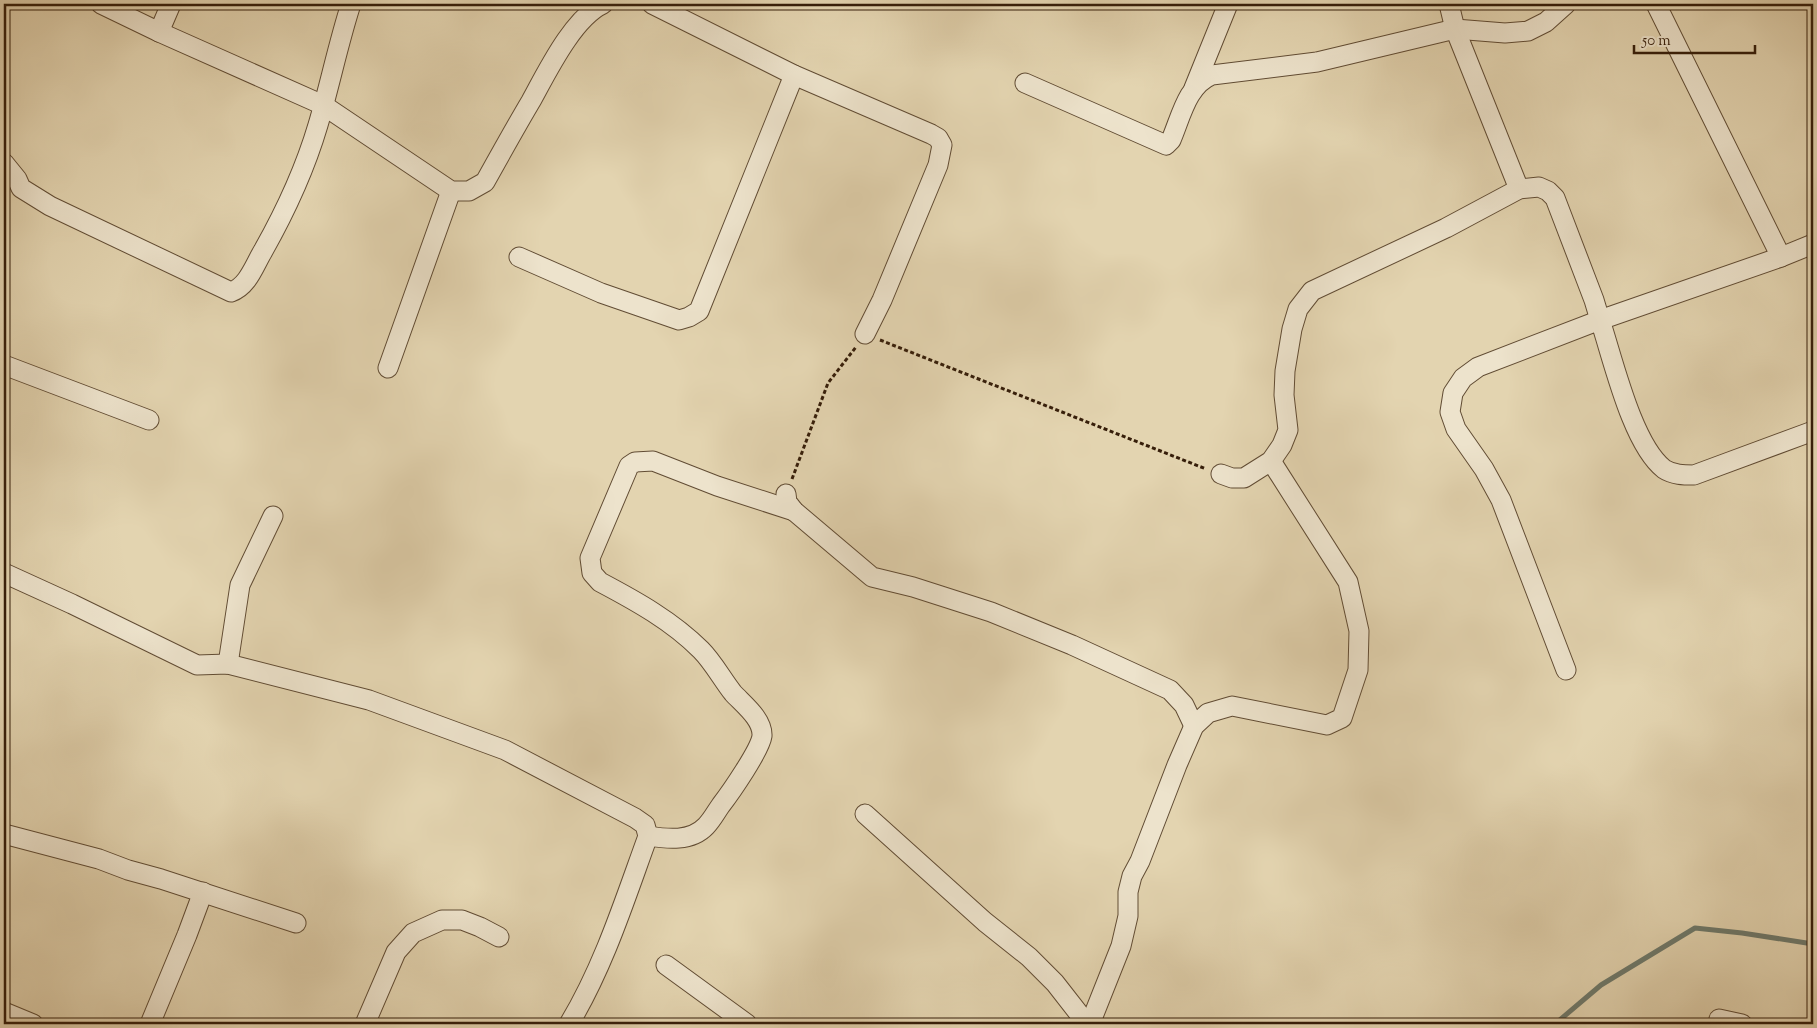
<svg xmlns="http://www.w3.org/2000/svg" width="1817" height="1028" font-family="'Sorts Mill Goudy',serif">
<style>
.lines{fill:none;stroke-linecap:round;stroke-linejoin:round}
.stream{stroke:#6f7a6c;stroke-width:5}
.minor-casing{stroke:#614c34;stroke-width:21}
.path{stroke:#361e0a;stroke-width:3;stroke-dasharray:4 2.5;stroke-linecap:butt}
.minor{stroke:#ede3cc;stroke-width:19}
</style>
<rect width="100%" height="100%" fill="#e3d4b0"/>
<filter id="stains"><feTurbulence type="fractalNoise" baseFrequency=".004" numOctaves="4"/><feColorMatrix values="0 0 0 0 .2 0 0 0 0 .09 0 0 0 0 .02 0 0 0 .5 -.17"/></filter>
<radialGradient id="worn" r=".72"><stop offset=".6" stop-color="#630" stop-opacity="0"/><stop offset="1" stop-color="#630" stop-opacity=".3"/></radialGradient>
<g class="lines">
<path class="stream" d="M1555,1024L1601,985L1695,928L1742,933L1813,944"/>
<g class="minor-casing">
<g id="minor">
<path d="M101,4L159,32L323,105L451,191H469L485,182C500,155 515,128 531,101C547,72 573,18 603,4"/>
<path d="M652,4L794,75L931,134L938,138L942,145L938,165L882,300L865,334"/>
<path d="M1449,4L1455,29L1519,189"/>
<path d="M1656,4L1781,257"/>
<path d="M159,32L171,4"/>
<path d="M1025,83L1166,145L1171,140C1181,117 1187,85 1212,75L1317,62L1455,29L1505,33L1528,31L1546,22L1566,4"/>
<path d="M1194,88L1228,4"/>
<path d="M4,163L17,179L21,188L50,206L231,292C248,286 254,266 263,251C285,212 305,169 318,125C330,85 338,44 351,4"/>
<path d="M519,257L601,293L679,320L689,317L699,311L794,75"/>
<path d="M4,365L149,420"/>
<path d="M388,368L451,191"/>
<path d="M1221,474L1232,478H1244L1271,461L1282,445L1288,430L1284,395L1285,371L1292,329L1298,309L1312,291L1446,228L1519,189L1539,187L1548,191L1555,198L1594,300L1600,320L1781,257L1813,244"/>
<path d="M786,494L787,502L794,511L872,577L913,587L991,612L1072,645L1170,690L1184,705L1194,726"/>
<path d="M4,573L72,604L197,665L228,664L369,700L505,750L635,818L645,825L648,836C625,899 604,966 569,1024"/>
<path d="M228,664L240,585L273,516"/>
<path d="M1566,670L1501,500L1484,469L1456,429L1450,412L1453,393L1463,378L1478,367L1600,320C1613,359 1632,444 1664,469C1673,475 1684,475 1694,475L1813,431"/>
<path d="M865,814L985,922L1029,957L1055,983L1087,1024"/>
<path d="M4,834L99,859L128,870L161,879L296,923"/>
<path d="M648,836C667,839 691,842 706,826C712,820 716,812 721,805C731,792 760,750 762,736C763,719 743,704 733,693C722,679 713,662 701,650C672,621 636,601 600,582L592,573L590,558L629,466L635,462L653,461L717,486L794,511"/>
<path d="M666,965L747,1024"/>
<path d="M4,1012L33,1024"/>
<path d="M1719,1019L1742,1024"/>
<path d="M150,1024L187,935L203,892"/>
<path d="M365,1024L396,952L413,933L442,920H462L480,927L499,937"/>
<path d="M1090,1024L1121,946L1128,916V892L1132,876L1140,861L1177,765L1194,726L1208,713L1232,706L1327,725L1342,718L1358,670L1359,631L1348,582L1271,461"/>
</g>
</g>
<g class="path">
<path d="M880,340L1206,469"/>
<path d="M792,479L828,383L856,347"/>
</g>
<use href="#minor" class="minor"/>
</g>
<rect width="1817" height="1028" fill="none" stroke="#e3d4b0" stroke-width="20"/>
<rect x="5" y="5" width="1807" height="1018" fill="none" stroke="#361e0a" stroke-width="2.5"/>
<rect x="10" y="10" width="1797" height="1008" fill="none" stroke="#361e0a"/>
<path d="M1634 45v8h121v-8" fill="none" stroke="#361e0a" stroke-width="2.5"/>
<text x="1642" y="45" font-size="15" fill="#361e0a" stroke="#ede3cc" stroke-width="4" paint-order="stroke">50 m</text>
<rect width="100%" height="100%" filter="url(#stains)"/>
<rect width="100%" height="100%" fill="url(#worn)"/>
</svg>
